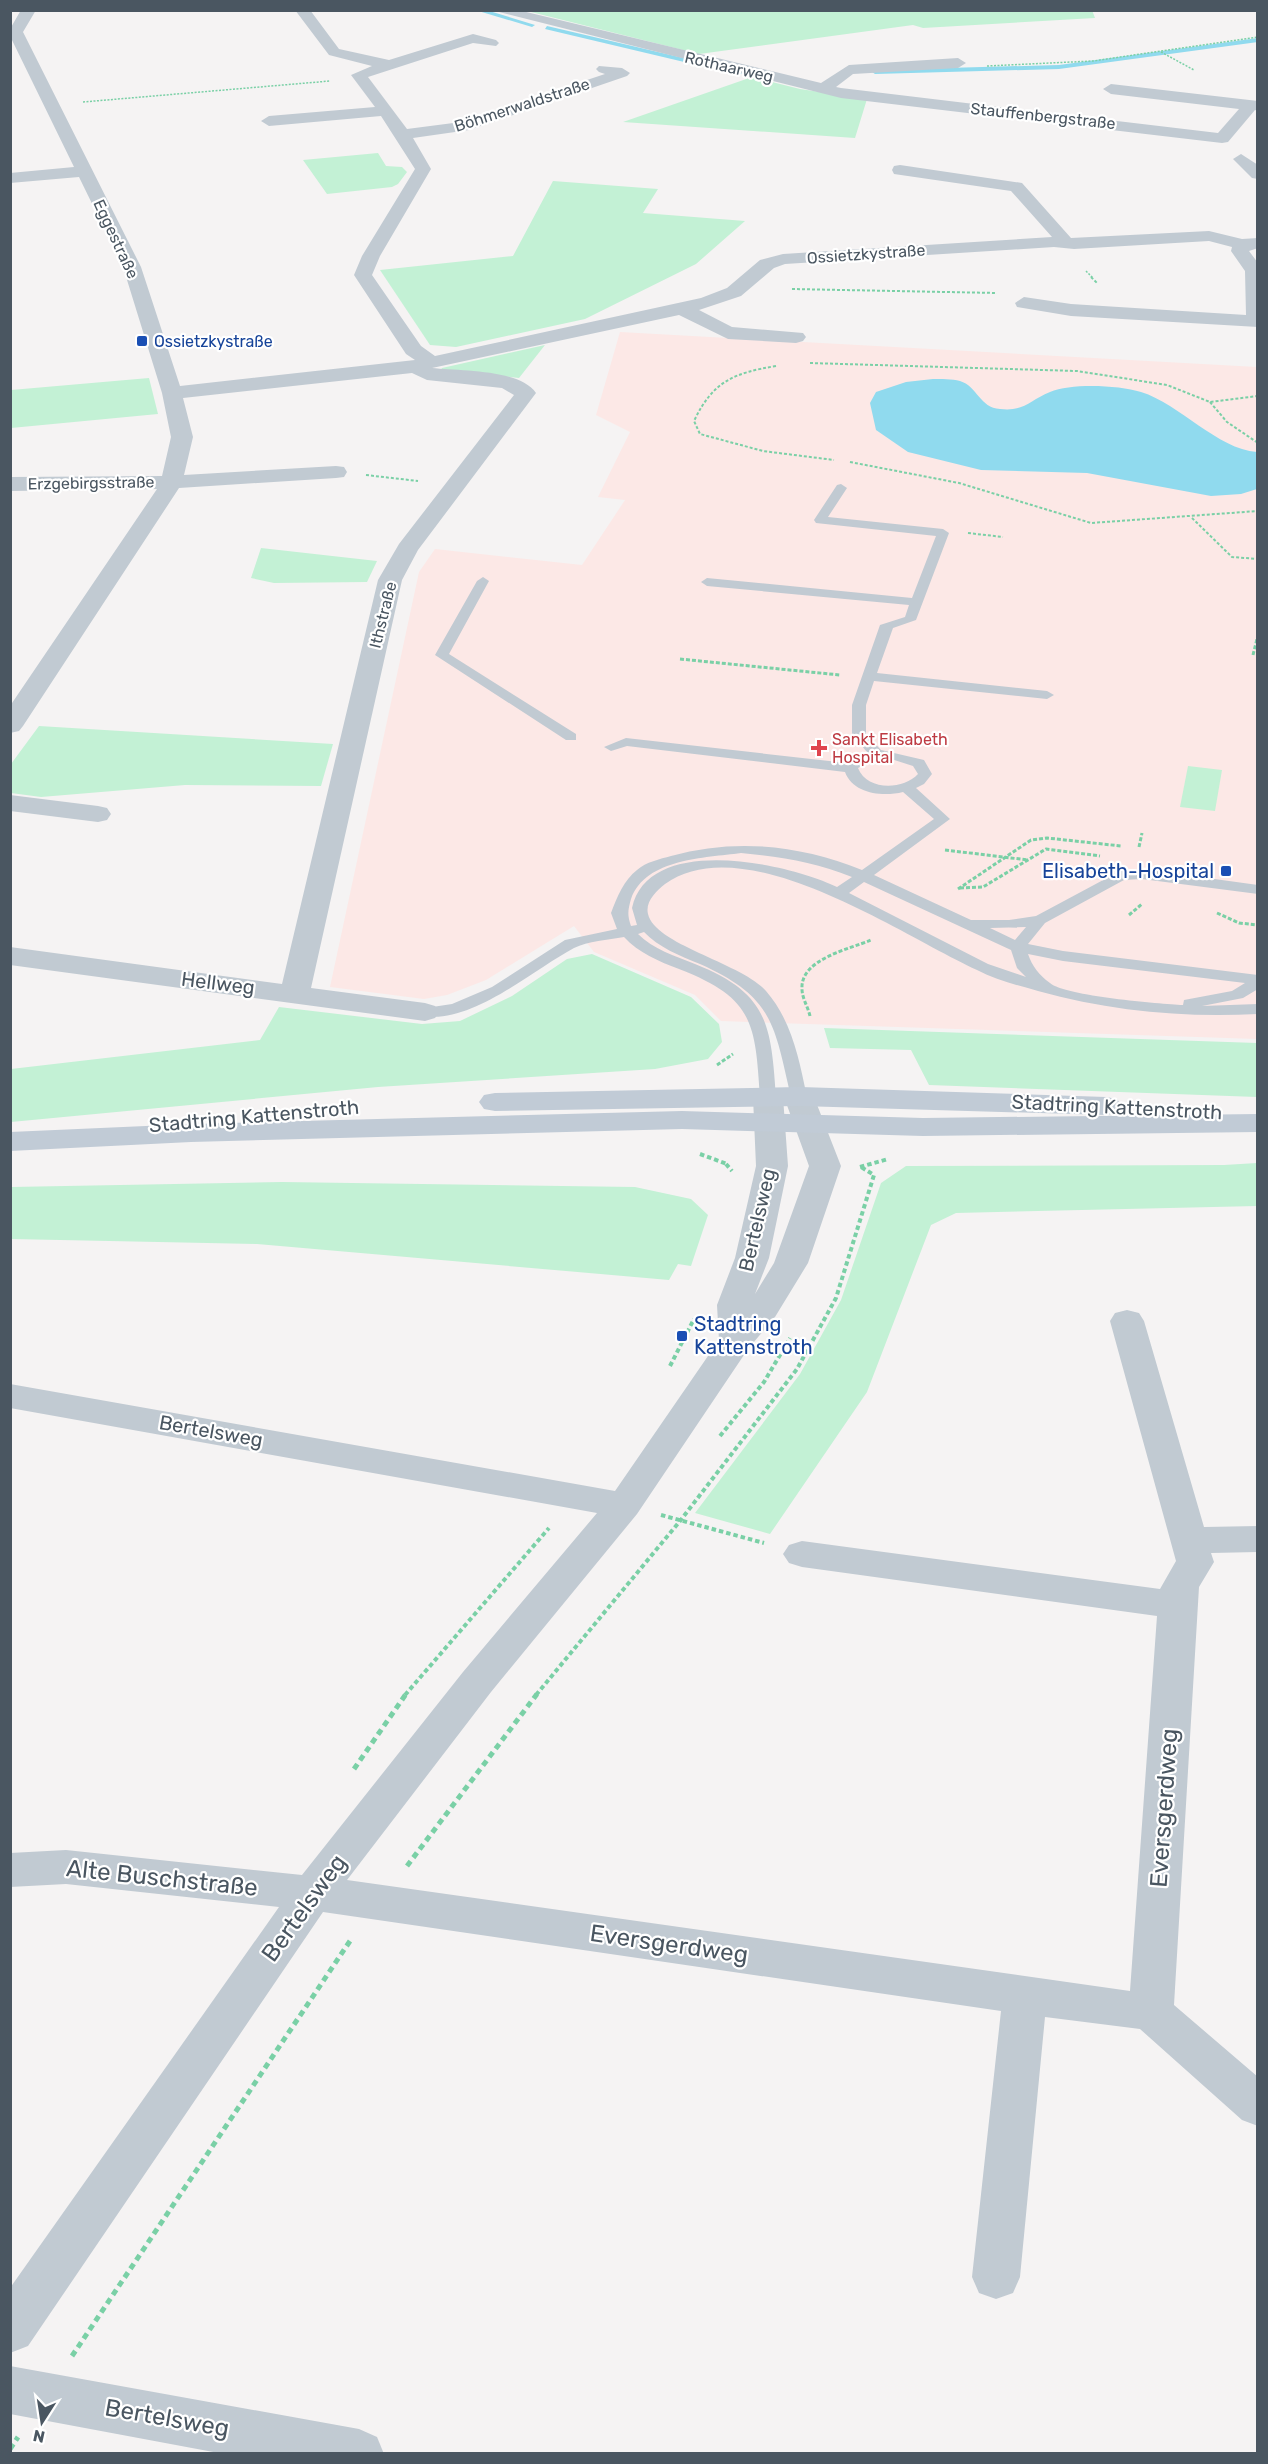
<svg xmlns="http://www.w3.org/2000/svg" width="1268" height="2464" font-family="Rubik,sans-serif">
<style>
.medical{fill:#fce8e6}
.green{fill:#c3f1d5}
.water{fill:#90daee}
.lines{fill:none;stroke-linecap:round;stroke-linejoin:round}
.stream{fill:#90daee;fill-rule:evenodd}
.path-far4{stroke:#7ad0a6;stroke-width:1.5;stroke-dasharray:2 1.5;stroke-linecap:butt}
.path-far3{stroke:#7ad0a6;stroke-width:2;stroke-dasharray:3 2;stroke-linecap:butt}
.path-far2{stroke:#7ad0a6;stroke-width:3;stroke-dasharray:4 2;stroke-linecap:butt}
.path-far1{stroke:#7ad0a6;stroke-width:4;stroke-dasharray:4.5 3;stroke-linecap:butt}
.path{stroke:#7ad0a6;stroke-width:5;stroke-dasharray:6 4.5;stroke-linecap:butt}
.service{fill:#c1cad2;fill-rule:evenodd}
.minor{fill:#c1cad2;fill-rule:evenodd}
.secondary{fill:#c1cbd6;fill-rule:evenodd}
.transit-dot{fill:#1a4fb4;stroke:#fff;stroke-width:2}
.health-dot{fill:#e0444e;stroke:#fff;stroke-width:2}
.labels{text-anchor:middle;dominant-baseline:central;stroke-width:4.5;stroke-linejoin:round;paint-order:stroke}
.far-street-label{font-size:16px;fill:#4a5661;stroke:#fff}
.far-transit-label{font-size:16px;fill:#164399;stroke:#fff;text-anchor:start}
.far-health-label{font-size:16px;fill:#be3a42;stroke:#fff;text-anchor:start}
.transit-label{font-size:20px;fill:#164399;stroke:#fff;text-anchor:end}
.street-label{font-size:20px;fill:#4a5661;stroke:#fff}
.near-street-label{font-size:24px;fill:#4a5661;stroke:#fff}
</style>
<rect width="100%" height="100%" fill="#f5f3f3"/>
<path class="medical" d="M620,332L1257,367V1039L721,1021L695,995L594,952L574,926L486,980L447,995L424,999L330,987L419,572L435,549L582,565L625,500L598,497L630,432L596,415Z"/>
<g class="green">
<path d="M1092,10L1095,18L923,28L913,25L699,54L527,11Z"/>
<path d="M752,77L800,89L867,99L855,138L623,122Z"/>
<path d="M378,153L386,166L402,167L407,172L398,184L392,187L327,194L303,160Z"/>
<path d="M553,181L658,189L643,213L745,221L696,264L585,319L456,347L430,345L380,270L513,256Z"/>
<path d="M545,345L519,378L441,370L442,368Z"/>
<path d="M149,378L158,414L11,428V390Z"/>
<path d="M261,548L377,561L367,582L274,583L251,578Z"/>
<path d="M39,726L333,744L321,786L185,785L41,797L11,793V764Z"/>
<path d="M1188,766L1222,770L1215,811L1180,807Z"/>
<path d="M592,954L691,997L719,1024L722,1042L708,1059L655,1069L378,1087L11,1122V1069L260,1040L279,1007L422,1024L460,1021L512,996L567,959Z"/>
<path d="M824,1028L1257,1043V1097L929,1085L911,1050L830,1048Z"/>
<path d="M1257,1163V1206L956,1213L931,1225L867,1392L770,1534L695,1513L800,1374L841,1300L881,1183L906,1166L1224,1165Z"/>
<path d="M282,1182L635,1187L691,1199L708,1215L691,1266L678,1264L669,1280L257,1244L11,1239V1187Z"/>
</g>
<path class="water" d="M933,379C941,379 952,379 960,381C977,386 980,408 1000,409C1024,412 1030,400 1050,392C1071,383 1118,385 1141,392C1180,404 1217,449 1257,452V489L1241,494L1211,496L1087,473L981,470L908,452L876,430L870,403L876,392L906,382Z"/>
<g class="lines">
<g class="stream">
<path d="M475,10H486L535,25L532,27Z"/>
<path d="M547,26L739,71L742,73L739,75L545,29Z"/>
<path d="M1258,38V42L1059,69L875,74L872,72L875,70L1059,65Z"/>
</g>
<g class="path-far4">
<path d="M1161,52L1194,70"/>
<path d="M987,66L1093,61L1258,37"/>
<path d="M83,102L330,81"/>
<path d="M1086,271L1093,278"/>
</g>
<g class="path-far3">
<path d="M1091,277L1097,283"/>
<path d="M792,289L997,293"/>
<path d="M810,363L1077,371L1167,385L1210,402L1258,396"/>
<path d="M776,366C734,373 713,381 694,421L700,434L763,451L834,460"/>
<path d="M1210,402L1227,422L1258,443"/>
<path d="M850,462L959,483L1091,523L1258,511"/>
<path d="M366,475L418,481"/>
<path d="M1192,518L1232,557L1258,559"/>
<path d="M968,533L1003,537"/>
<path d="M1257,637L1258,633"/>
</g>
<g class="path-far2">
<path d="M1253,655L1258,635"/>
<path d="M680,659L840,675"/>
<path d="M1139,847L1142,833"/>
<path d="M945,850L1028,860"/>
<path d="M960,888L983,887L1046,849L1100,856"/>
<path d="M958,889L1031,840L1047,838L1121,846"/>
<path d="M1217,913L1239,923L1258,925"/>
<path d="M1129,915L1142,904"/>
<path d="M810,1016C808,1007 802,998 802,989C800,959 850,949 871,940"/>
<path d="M717,1065L733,1054"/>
</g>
<g class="path-far1">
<path d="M700,1154L727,1164"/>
<path d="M726,1164L732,1171"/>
<path d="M860,1167L888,1159"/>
<path d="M670,1366L694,1319"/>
<path d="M720,1436L764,1382L790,1338"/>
<path d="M661,1515L764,1543"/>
<path d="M405,1695L549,1528"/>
<path d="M536,1695L680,1521L797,1369L836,1298L874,1175L861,1167"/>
</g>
<g class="path">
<path d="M354,1769L406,1694"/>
<path d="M407,1866L537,1694"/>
<path d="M72,2356L352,1938"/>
<path d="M10,2449L18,2437"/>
</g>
<g class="service">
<path d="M841,484L847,488L828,517L943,529L949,533L916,620L893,628L877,673L1047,691L1054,695L1047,699L874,681L866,705V734L881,750L924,760L932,774L924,784L916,788L950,819L874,875L971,920H1009L1036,916L1120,871L1142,869L1258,885V894L1142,879L1124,880L1045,923L1028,944L1063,951L1258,975V989L1243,998L1202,1006L1258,1004V1014C1183,1018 1110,1011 1038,991C1017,985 996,980 977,970C902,936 745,826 665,884C656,891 645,902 648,914C655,945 742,963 766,991C792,1021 799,1059 807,1097L805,1101H793L791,1097C774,1023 773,997 700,964C680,956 658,947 644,932L638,934C653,949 675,956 695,964C768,993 771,1024 776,1097L774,1101H762L760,1097C755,1023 754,998 679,969C658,961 639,953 624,937C608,940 588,941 574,948C534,969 468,1028 419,1015L417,1012L419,1009L452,1004L492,987L565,940L617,929L611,913C617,897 624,880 637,870C646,862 660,859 671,856C736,838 800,845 862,870L934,819L903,792C883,797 853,794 845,772L627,746L611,751L604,747L626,738L847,763L853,757L867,752L852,735V705L880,625L905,617L909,605L707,586L701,582L707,578L912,598L936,536L816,523L814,520L837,485ZM888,758L913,766L918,774C903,790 867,791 858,768L872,760ZM741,853C781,857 815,862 852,877L837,887C790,864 649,832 632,908L637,925L631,926C627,915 628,910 631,899C646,858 705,858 741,853ZM864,882L1011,950L1017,968L1026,977L988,964L849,893ZM1026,927L1015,940L990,928ZM1028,954L1063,961L1245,983L1232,991L1184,1000L1183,1005C1160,1004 1065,996 1050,983C1039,975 1032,966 1028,954Z"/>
<path d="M483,577L489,581L449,654L576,734V740H566L435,655L477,581Z"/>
</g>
<g class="minor">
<path d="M21,10H36L23,32L141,267L180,386L415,360L406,354L354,275L362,256L415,169L381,116L269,126L261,121L269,116L375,107L351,75L372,66L329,55L295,10H310L339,49L389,60L473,34L496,40L499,43L496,46L473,43L368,77L407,129L461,122L605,74L599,72L596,69L599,66L622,68L630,73L627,76L469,130L413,138L431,169L380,256L372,275L421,346L435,356L701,298L727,288L760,260L783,254L1052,237L1011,191L894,174L892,170L894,166L900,165L1022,183L1071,238L1209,231L1242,239L1258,238V248L1249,251L1258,263V327L1071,316L1017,307L1015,303L1024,297L1071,304L1246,315L1245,271L1231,251L1232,247L1209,241L1074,249L1054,247L785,264L774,268L741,296L699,310L732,327L803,333L806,337L803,341L796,343L728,339L679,315L432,368C459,371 520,369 536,393L418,550L402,580L311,988L425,1003L435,1006L440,1012L435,1018L425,1021L10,965V947L282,984L378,580L399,544L514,395L502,388L427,380L412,373L183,398L193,437L184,475L336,466L344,467L347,472L344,477L336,478L179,488L23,726L19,731L10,733V706L157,489L10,491V477L162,476L171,437L162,393L123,267L79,177L10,183V173L74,167L10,36V29Z"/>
<path d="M491,10H518L821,83L849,65L958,58L966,63L958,68L853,74L836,87L841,88L1218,133L1239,109L1111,94L1103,89L1111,84L1258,101V111L1255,110L1228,142L1222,143L841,98Z"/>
<path d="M1241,154L1258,165V179L1252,178L1233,159Z"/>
<path d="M10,795L98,806L107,808L111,814L107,820L98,822L10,811Z"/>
<path d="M768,1088L779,1090L783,1097L788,1166L769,1258L755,1294L774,1263L809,1166L784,1097L788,1090L799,1088L810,1090L814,1097L841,1166L808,1263L775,1317L748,1349L637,1514L491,1692L347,1880L1130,1991L1157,1616L802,1567L789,1563L783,1554L789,1545L802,1541L1160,1589L1176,1561L1110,1321L1115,1313L1127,1310L1139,1313L1144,1321L1204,1527L1258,1526V1552L1211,1553L1214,1562L1199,1587L1174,2005L1258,2077V2126L1242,2120L1140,2029L1045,2017L1020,2277L1013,2293L996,2299L979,2293L972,2277L1001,2011L323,1912L28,2346L10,2353V2288L279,1907L66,1884L10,1887V1853L66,1850L302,1875L463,1672L597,1513L10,1408V1384L615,1491L719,1340L717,1305L735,1258L756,1166L753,1097L757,1090Z"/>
<path d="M10,2366L359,2429L377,2437L384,2454H224L10,2414Z"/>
</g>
<g class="secondary">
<path d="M800,1087L1106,1097L1117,1099L1122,1106L1117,1113L1106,1115L800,1106L495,1111L484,1109L479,1102L484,1095L495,1093Z"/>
<path d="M682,1111L923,1118L1258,1114V1132L923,1136L682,1129L191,1142L10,1151V1132L191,1124Z"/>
</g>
</g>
<g class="transit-dot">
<rect x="136" y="335" width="12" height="12" rx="3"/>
<rect x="1220" y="865" width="12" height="12" rx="3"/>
<rect x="676" y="1330" width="12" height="12" rx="3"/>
</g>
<path class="health-dot" d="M816 739h6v6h6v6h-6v6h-6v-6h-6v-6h6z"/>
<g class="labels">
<g class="far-street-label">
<text transform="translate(729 67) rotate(13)">Rothaarweg</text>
<text transform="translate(522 105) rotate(-18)">Böhmerwaldstraße</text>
<text transform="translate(1043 116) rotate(6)">Stauffenbergstraße</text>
<text transform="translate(116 239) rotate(65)">Eggestraße</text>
<text transform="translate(866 254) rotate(-4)">Ossietzkystraße</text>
<text transform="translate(91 483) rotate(-1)">Erzgebirgsstraße</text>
<text transform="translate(383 615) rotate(-76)">Ithstraße</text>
</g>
<g class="far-transit-label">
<text x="154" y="341">Ossietzkystraße</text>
</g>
<g class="far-health-label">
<text x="832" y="739">Sankt Elisabeth<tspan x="832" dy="18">Hospital</tspan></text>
</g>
<g class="transit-label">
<text x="1214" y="871">Elisabeth-Hospital</text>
<text x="694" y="1324" text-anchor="start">Stadtring<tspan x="694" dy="23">Kattenstroth</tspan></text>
</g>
<g class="street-label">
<text transform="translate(218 983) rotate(7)">Hellweg</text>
<text transform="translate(1117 1107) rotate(3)">Stadtring Kattenstroth</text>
<text transform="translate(254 1116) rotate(-5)">Stadtring Kattenstroth</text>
<text transform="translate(757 1220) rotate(-77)">Bertelsweg</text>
<text transform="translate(211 1431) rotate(10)">Bertelsweg</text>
</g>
<g class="near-street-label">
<text transform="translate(1164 1808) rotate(-86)">Eversgerdweg</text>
<text transform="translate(162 1878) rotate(6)">Alte Buschstraße</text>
<text transform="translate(304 1908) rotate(-54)">Bertelsweg</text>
<text transform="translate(669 1944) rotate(8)">Eversgerdweg</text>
<text transform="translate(167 2418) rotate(10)">Bertelsweg</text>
</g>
</g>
<rect width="1268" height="2464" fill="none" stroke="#4a5661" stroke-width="24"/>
<g transform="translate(42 2422) rotate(192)" stroke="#ffffff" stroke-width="4.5" paint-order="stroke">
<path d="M0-4.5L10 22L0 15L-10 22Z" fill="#4a5661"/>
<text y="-9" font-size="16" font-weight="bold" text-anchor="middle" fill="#4a5661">N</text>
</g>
</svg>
